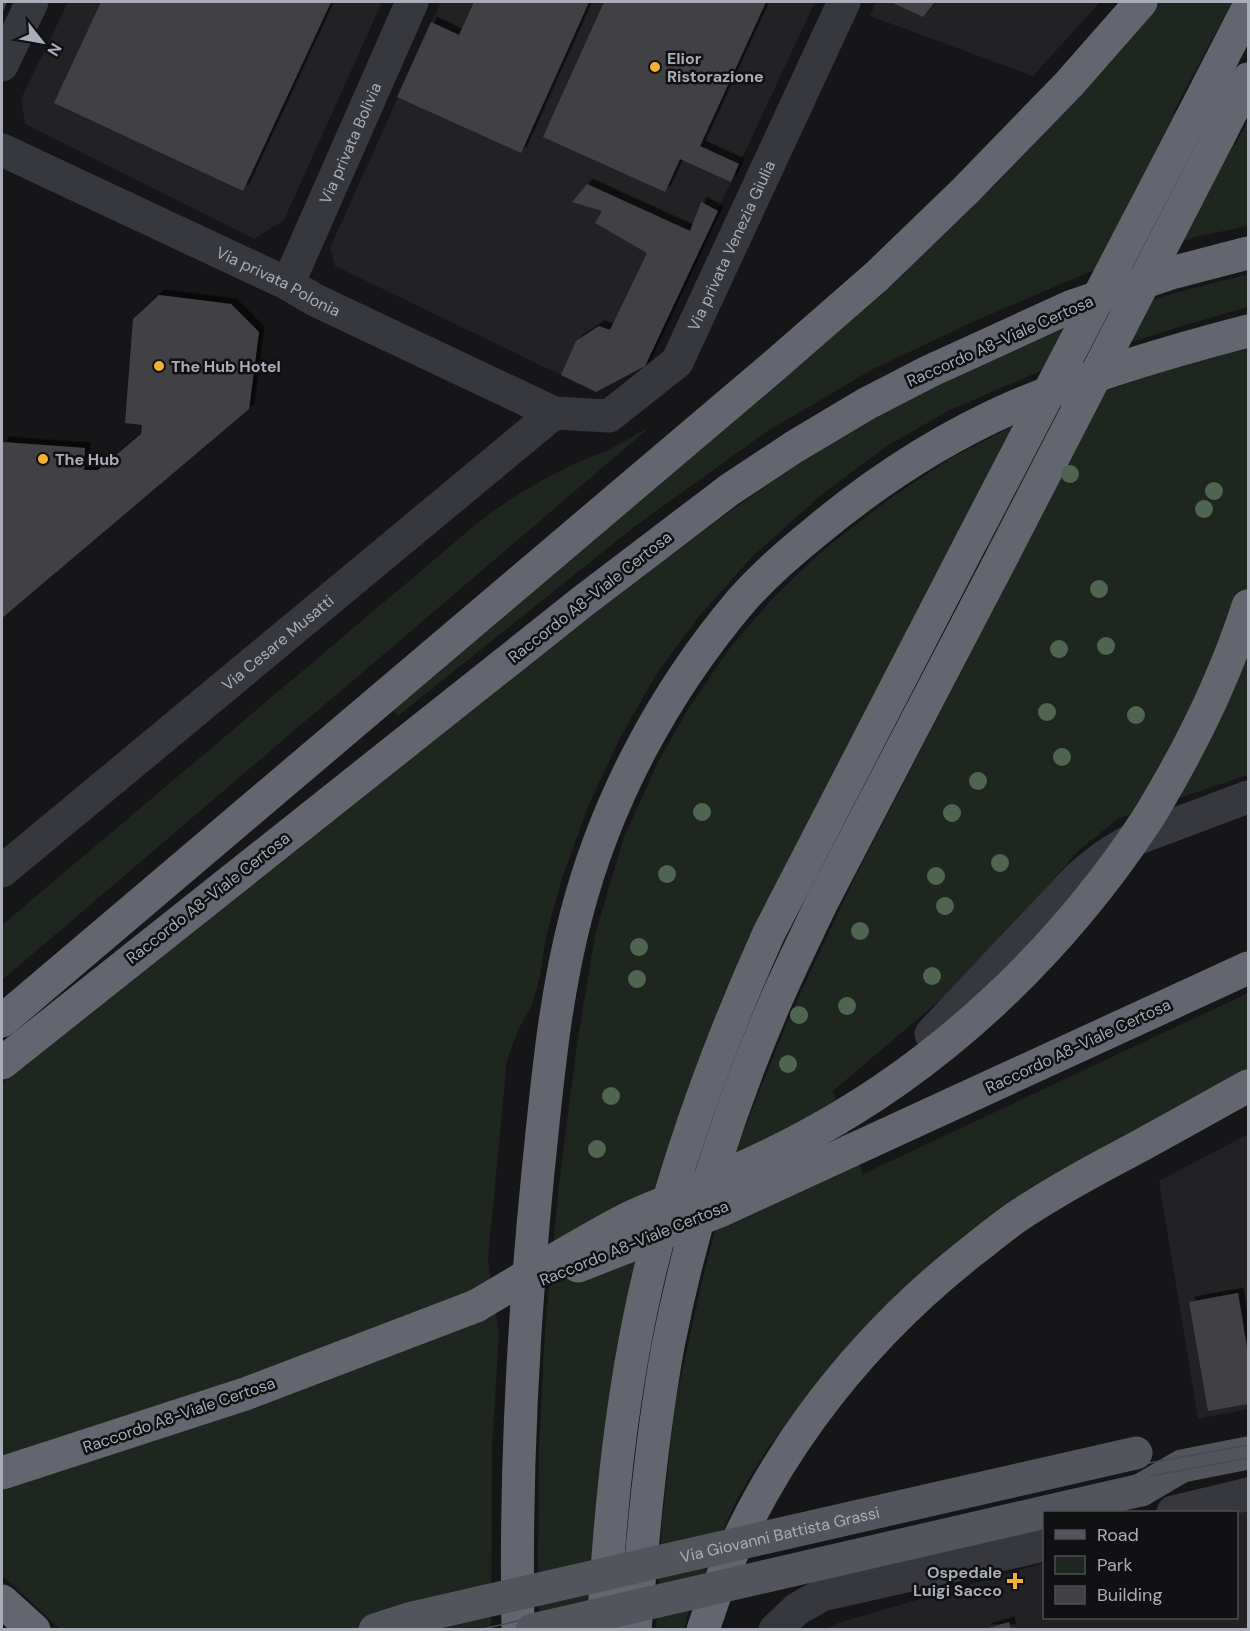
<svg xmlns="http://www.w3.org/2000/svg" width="1250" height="1631" font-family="'DM Sans',sans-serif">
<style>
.built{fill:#222225}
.green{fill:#1e261f}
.building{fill:#404145;filter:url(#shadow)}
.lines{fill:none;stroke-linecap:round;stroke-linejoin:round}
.minor{stroke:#37383d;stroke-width:33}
.major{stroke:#53555c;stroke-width:33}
.highway{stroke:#63666e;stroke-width:33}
.tram{stroke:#4a4c52;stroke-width:1.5}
.major-bridge{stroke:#53555c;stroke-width:33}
.highway-bridge{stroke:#63666e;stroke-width:33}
.tree{fill:#506452}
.poi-dot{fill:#f2b134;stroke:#111113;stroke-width:2}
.labels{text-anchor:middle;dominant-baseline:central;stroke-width:5;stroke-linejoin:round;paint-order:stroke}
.poi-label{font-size:16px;font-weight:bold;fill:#a8adb8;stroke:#111113;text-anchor:start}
.street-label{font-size:16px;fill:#a8adb8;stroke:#111113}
</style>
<defs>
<filter id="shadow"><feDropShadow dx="5.5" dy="-5.5" stdDeviation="0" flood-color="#0009"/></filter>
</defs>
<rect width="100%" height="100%" fill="#161618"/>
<g class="built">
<path d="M68,2H382L284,220L254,239L25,124L21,99Z"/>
<path d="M441,2H815L645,366L596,392L335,266L330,248Z"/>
<path d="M876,2H1100L1033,76L870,16Z"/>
<path d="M1248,1134V1409L1198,1419L1159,1181Z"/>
<path d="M1248,1504V1629L824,1630L838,1623L1044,1563V1618H1236V1512Z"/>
</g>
<g class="green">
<path d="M1160,2H1232L1173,113L1235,145L1248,120V226L1195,237L1087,273L977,320L873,369L766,432L634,527L398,716L391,708L886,289L993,187L1097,76Z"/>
<path d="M1248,274V307L1172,329L1038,372L950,410L887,446L822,494L752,557L700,615L657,673L621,736L589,804L561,881L546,937L540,976L532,1005L518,1030L507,1060L488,1259L499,1335L492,1449L491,1629H60L12,1584L2,1576V1083C179,942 355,800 533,661C660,563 786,460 930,388C984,361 1040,337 1096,317C1146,300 1198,287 1248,274Z"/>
<path d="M1248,348V775L1119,818L1079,850L973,972L833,1091L863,1174L1248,993V1071L1121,1137L1044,1182L828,1370L768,1448L737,1499L690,1606L684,1629H656L662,1522L675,1403L703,1277L737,1147L791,1013L856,875L1018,562L959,531L689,1090L588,1629L539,1630L538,1552L539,1447L545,1329L559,1184L577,1043L595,935L624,837L659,760L688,709L729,649L774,597L822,551L889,499L953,457L1011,427L1114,388L1175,367Z"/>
<path d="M650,427L2,980V925L480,521L509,500L543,480L576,463L608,450Z"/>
</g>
<g class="building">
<path d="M2,2H7L2,14Z"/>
<path d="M101,2H331L243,191L54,103Z"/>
<path d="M474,2H589L521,153L397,97L431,22L459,35Z"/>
<path d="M604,2H766L700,146L739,164L731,182L680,159L665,192L543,137Z"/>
<path d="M891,2H935L923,17Z"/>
<path d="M587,184L690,231L701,202L718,211L645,366L596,392L561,375L576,341L599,326L610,330L647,253L595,223L602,211L572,202Z"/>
<path d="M159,295L231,304L259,332L249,409L2,618V442L85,448L84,470H98L141,434L142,425L125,423L133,319Z"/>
<path d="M1238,1293L1248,1354V1404L1208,1411L1189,1302Z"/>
<path d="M1009,1622L1011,1630H985V1629Z"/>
</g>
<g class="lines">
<g class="minor">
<path d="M2,65L32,2"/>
<path id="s1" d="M2,150L288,284L315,300L554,413L609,416L677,362L844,2"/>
<path id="s2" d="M288,284L412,2"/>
<path id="s3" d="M2,871L554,413"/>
<path d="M931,1034L1077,879C1093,864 1109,852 1128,842L1248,797"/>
<path d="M1173,1512L1248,1494"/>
<path d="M775,1630L797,1609L822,1595L1044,1545"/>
</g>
<path class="major" d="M1141,1490L1182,1466L1248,1453"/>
<g class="highway">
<path d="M1190,121L1248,8"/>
<path d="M1219,136L1248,79"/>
<path d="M2,1021L775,365L877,276L966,190L1069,84L1141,2"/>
<path d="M2,1063L582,602L729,490L794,447L866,404L930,371L1070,307L1171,273L1248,253"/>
<path d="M850,1151L1248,968"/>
<path d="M2,1473L245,1394L476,1306"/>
<path d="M2,1601L34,1630"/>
<path d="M518,1630C515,1477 523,1324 538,1172C547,1086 554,1000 576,916C606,800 664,692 741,601C763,576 788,554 814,533C876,481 944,437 1018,405C1093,374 1171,351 1248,331"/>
<path d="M603,1630C610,1512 621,1394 648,1279C676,1160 719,1044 769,933L972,540"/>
<path d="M635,1630C643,1535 651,1440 668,1346C691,1229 727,1114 774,1005C789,970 806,936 822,902L1003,555"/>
<path d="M703,1630C751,1477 851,1345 976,1248C989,1238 1002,1227 1015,1218C1049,1195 1085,1175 1121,1156C1164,1133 1206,1109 1248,1086"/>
</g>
<g class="tram">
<path d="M417,1630L1138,1465L1248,1445"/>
<path d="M478,1630L1140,1478L1248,1458"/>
</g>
<g class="major-bridge">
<path id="s4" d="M375,1630L412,1618L1136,1453"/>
<path d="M532,1630L1141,1490"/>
</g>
<g class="highway-bridge">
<path d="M972,540L1190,121"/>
<path d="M1003,555L1219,136"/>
<path d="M578,1266L722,1210L850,1151"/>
<path d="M476,1306C524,1278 572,1248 621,1222C636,1214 651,1208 666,1202C710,1182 756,1163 799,1140C939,1067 1059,953 1146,821C1154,809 1161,796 1168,784C1200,728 1228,668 1248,606"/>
</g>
</g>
<g class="tree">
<circle cx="1070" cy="474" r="9"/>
<circle cx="1214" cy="491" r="9"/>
<circle cx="1204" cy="509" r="9"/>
<circle cx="1099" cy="589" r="9"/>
<circle cx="1106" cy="646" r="9"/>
<circle cx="1059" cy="649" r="9"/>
<circle cx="1047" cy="712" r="9"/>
<circle cx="1136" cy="715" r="9"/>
<circle cx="1062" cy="757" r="9"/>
<circle cx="978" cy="781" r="9"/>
<circle cx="702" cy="812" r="9"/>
<circle cx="952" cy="813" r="9"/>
<circle cx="1000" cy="863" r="9"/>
<circle cx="667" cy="874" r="9"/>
<circle cx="936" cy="876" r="9"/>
<circle cx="945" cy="906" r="9"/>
<circle cx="860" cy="931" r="9"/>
<circle cx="639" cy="947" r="9"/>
<circle cx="932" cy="976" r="9"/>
<circle cx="637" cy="979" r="9"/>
<circle cx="847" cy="1006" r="9"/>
<circle cx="799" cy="1015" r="9"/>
<circle cx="788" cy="1064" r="9"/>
<circle cx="611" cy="1096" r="9"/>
<circle cx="597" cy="1149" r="9"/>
</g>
<g class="poi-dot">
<circle cx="655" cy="67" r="6"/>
<circle cx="159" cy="366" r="6"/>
<circle cx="43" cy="459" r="6"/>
<path d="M1012 1572h6v6h6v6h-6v6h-6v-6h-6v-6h6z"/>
</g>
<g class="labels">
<g class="poi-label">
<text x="667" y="58">Elior<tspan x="667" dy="18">Ristorazione</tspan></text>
<text x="171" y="366">The Hub Hotel</text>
<text x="55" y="459">The Hub</text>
<text x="1002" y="1572" text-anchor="end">Ospedale<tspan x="1002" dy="18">Luigi Sacco</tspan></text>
</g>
<g class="street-label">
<text stroke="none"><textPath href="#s2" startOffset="154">Via privata Bolivia</textPath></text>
<text stroke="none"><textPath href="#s1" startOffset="882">Via privata Venezia Giulia</textPath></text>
<text stroke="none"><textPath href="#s1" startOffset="306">Via privata Polonia</textPath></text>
<text transform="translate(1000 341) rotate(-24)">Raccordo A8-Viale Certosa</text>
<text transform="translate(590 597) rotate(-38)">Raccordo A8-Viale Certosa</text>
<text stroke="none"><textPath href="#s3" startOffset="358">Via Cesare Musatti</textPath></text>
<text transform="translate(208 898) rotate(-38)">Raccordo A8-Viale Certosa</text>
<text transform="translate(1078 1046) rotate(-25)">Raccordo A8-Viale Certosa</text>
<text transform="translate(634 1243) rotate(-22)">Raccordo A8-Viale Certosa</text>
<text transform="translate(179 1415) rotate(-19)">Raccordo A8-Viale Certosa</text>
<text stroke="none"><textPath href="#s4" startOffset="416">Via Giovanni Battista Grassi</textPath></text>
</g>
</g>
<rect width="1250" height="1631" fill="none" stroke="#a8adb8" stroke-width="6"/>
<rect x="1043" y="1511" width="195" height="108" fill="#111113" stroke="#4d4f55" stroke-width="1.5"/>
<rect x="1055" y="1530" width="30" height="9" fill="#53555c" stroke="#4d4f55" stroke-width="1.5"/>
<text x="1097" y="1541" font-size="18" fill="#a8adb8">Road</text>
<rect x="1055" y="1556" width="30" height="18" fill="#1e261f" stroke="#4d4f55" stroke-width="1.5"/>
<text x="1097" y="1571" font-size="18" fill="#a8adb8">Park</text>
<rect x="1055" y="1586" width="30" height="18" fill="#404145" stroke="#4d4f55" stroke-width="1.5"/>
<text x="1097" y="1601" font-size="18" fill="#a8adb8">Building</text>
<g transform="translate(42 42) rotate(121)" stroke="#111113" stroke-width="4.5" paint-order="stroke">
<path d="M0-4.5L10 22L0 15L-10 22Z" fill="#a8adb8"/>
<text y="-9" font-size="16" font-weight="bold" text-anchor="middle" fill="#a8adb8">N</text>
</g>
</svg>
